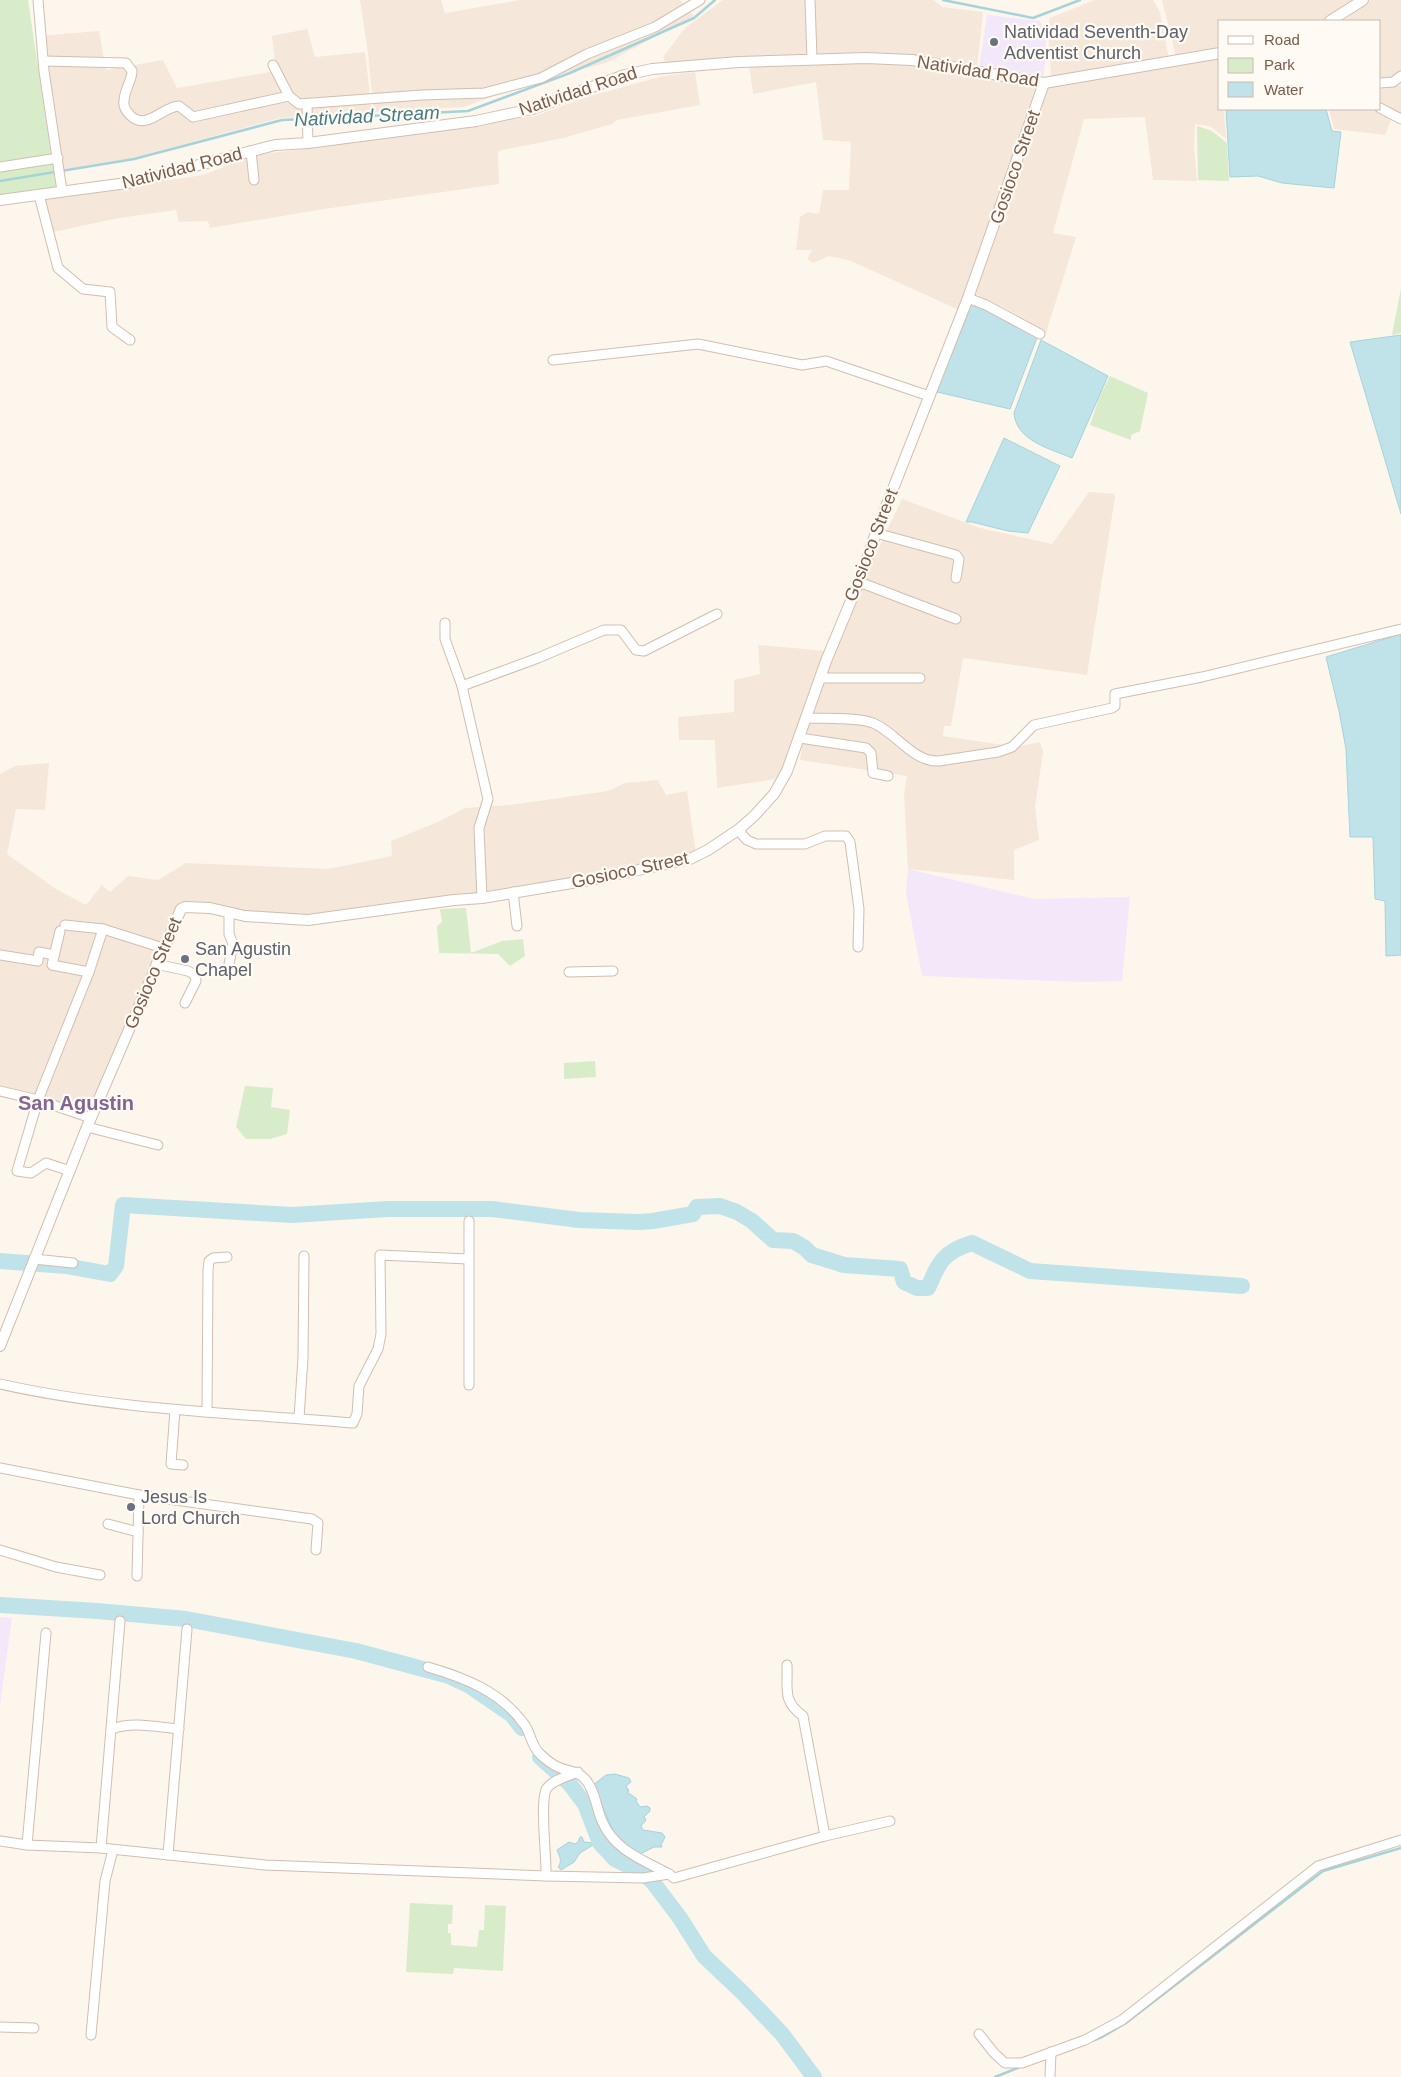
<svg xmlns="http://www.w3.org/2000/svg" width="1401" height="2077" font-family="Helvetica,sans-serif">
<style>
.residential{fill:#f5e8da}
.education{fill:#f3e8fa}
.green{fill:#d8ecc9}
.water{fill:#bfe3e8;stroke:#a5d3da}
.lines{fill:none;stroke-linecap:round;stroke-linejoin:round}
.stream{stroke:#a5d3da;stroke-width:2.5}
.river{stroke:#bfe3e8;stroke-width:16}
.minor-casing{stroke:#d1beb0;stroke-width:11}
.tertiary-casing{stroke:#d1beb0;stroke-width:12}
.minor{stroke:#fff;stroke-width:9}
.tertiary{stroke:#fff;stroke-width:10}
.worship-dot{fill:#6b7280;stroke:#fffaf3;stroke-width:2}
.labels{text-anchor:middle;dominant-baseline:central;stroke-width:4.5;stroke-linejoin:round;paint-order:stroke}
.worship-label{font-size:18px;fill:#5b616d;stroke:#fffaf3;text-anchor:start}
.street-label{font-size:18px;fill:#7a5c4d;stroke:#fffaf3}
.water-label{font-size:19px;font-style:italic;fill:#437c86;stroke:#fffaf3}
.quarter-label{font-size:20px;font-weight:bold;fill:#846695;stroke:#fffaf3}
</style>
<rect width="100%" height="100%" fill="#fdf6ec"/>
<g class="residential">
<path d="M360,0H441L445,13L520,0H680L694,16L606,63L533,81L464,107L374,112L368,53Z"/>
<path d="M723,0H933L943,7L983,12L977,68L911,57L668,68L663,57L685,28Z"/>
<path d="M1095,0H1153L1160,12L1169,59L1051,77L1048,28L1050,18Z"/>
<path d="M1162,0H1357L1327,21H1220V49L1176,57Z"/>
<path d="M1371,0H1401V80L1380,86V21H1343Z"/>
<path d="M307,29L315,57L365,52L372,113L280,118L133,158L59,170L38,36L99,31L106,70L163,60L177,88L276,71L272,36Z"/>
<path d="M1220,58V109H1224L1226,139L1210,126L1195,124L1194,146L1197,181L1153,180L1145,117L1084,119L1053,233L1076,237L1046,333L1022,317L974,293L1047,86Z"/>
<path d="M871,62L912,64L1039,87L959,310L851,261L829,256L813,263L807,259L812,250H796L800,217L808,212L819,214L823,190H849L851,142L823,140L816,82L753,94L749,65Z"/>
<path d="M695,72L700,105L617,120L612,124L563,138L498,151L499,184L324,209L210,228L208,221L179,222L176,210L119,218L44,234L38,199L191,177L206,174L249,157L270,153L325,147L353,141L535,116L587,97L663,76Z"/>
<path d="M1401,85V115L1380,104V89Z"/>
<path d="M1329,109H1378L1392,117L1385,135L1334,129Z"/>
<path d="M1089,492L1114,494L1115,497L1087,675L963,658L951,726H944L943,736L1017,747L1040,742L1043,752L1035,807L1039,840L1014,850V880L908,869L904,795L907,776L800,760L805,729L858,591L902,499L980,528L1052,544Z"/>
<path d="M758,645L827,651L785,766L775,779L717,788L715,740H679L678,717L734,712V680L760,674Z"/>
<path d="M49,763L45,810L16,809L7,854L56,889L86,905L102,885L110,892L128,876L158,880L186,863L328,869L392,856L391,841L440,821L465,808L510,805L608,791L625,783L658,780L666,795L687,791L696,853L622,870L328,916L259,914L183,903L90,1120L0,1093V774L15,766Z"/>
</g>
<g class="education">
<path d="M987,15L1040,21L1046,33V58L1043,76L979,69Z"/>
<path d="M908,869L1034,899L1130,897L1122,981L1080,982L922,976L906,893Z"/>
<path d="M0,1617L12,1618L0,1706Z"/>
</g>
<g class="green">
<path d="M0,0H28L56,187L0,195Z"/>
<path d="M1197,126L1212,131L1227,143L1229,181L1198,180Z"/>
<path d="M1401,288V333L1392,335Z"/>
<path d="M1110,376L1148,393L1140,431L1131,435V440L1090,425L1099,398Z"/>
<path d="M466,908L471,953L502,941L523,939L525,956L510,966L498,954L439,953L437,926L442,922L440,909Z"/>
<path d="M595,1061L596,1077L564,1079V1063Z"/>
<path d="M245,1086L273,1088L271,1107L290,1110L287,1134L270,1139H246L236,1127Z"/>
<path d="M410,1903L453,1905L452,1924H448V1933H451V1945L477,1947L479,1930H484L485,1905L506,1906L503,1971L454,1968L453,1974L406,1972Z"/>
</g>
<g class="water">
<path d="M1226,109H1326L1332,131L1341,132L1334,188L1282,183L1258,176L1230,177Z"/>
<path d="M971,302L1038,335L1010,409L933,391Z"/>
<path d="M1401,335V514L1350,342Z"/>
<path d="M1041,340L1108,376L1072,458C1051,449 1016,441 1014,413Z"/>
<path d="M1004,438L1060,466L1028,533L1008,531L972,522H966Z"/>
<path d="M1401,634V955L1386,956L1385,901L1375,899L1373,837H1350L1346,749L1339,711L1326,657Z"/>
<path d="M615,1774L629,1778L631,1782L626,1786L629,1791L627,1792L637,1799L636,1801L640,1807L647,1806L650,1808V1811L644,1817L646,1820L641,1826L643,1830L662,1833L665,1837L661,1845L662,1847H654L638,1855L621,1841L614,1833L593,1785L606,1775Z"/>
<path d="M580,1837H582L584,1842L593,1843V1845L580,1853L574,1862L561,1870L558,1867C563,1861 559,1856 557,1850L569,1842L575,1844L578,1842Z"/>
</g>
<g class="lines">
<g class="stream">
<path d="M943,0L1033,18L1080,0"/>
<path d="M310,119L468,111L570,73L694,18L715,0"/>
<path d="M0,181L134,159L282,120L304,119"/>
<path d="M1092,2041L1102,2037L1126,2023L1323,1871L1401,1848"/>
<path d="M995,2077L1023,2066"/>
</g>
<g class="river">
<path d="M0,1261L66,1266L110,1274L116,1266L123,1205L292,1215L388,1209H492L579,1220L639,1222L653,1221L693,1214L697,1207L720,1206L737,1212L752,1221L773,1240L793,1241L805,1248L812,1255L844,1265L900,1269L904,1282L917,1288H928C939,1262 943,1252 972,1243L1030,1271L1242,1286"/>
<path d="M0,1605L97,1611L186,1619L356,1651L449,1676L468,1685L512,1715L522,1728"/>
<path d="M540,1757L569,1783L585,1804L600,1843L615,1859L639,1871L652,1881L680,1918L704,1956L743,1993L782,2034L814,2077"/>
</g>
<g class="minor-casing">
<g id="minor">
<path d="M38,0L44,71L62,191"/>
<path d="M810,0L812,59"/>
<path d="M44,61L126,63L132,71C132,81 124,90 124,101C123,106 126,111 130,115C146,132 163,106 179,106L193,117L289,96"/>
<path d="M273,65L289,96L299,104L422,95L484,93L541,78L587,54L655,27L700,0"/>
<path d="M1380,83L1393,82L1401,76"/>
<path d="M307,105L308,143"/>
<path d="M1380,108L1401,119"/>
<path d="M251,151L254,180"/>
<path d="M0,167L58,158"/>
<path d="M39,195L58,268L83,289L110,292L112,327L130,340"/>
<path d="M968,298L986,305L1040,334"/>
<path d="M553,360L698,344L802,365L826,361L929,396"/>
<path d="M876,533L956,555L959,559L956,578"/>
<path d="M859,582L956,619"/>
<path d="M445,623V639L462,686L538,658L604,630H621L636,650L644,651L717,614"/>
<path d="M820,678H920"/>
<path d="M462,686L488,799L479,828L482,898"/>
<path d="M807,718C826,719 855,717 873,723C897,733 912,762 939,761L998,752L1012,747L1034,725L1112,708L1115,706V694L1202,677L1401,629"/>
<path d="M800,738L866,748L871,753L873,773L888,776"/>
<path d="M738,830L747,840L756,844H805L825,836H846L850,842L859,909L858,947"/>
<path d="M513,892L517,926"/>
<path d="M65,925L103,929"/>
<path d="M60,931L52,965L89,972"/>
<path d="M0,955L38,961L39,952L54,955"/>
<path d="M156,964L188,971L195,975L196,981L185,1003"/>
<path d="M229,964L233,944L229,934V913"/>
<path d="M569,972L613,971"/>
<path d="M0,1091L38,1100L91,1118"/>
<path d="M87,1127L158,1145"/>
<path d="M70,1171L46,1163L31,1173L17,1171L38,1100L89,972L103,929L163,948"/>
<path d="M34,1259L73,1263"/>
<path d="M0,1384C116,1410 235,1413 353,1423L357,1414L359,1386L378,1349L381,1334L380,1255L468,1259"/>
<path d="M469,1385V1221"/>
<path d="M175,1410L171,1464L183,1465"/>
<path d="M207,1412L208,1270L209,1261L213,1258L227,1257"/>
<path d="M299,1418L303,1358L304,1256"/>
<path d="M0,1468L139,1495L312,1519L318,1523L316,1550"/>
<path d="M108,1524L138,1532"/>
<path d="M0,1550L56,1567L100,1575"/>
<path d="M137,1576L139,1495"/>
<path d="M787,1665C788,1689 782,1701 803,1716L825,1836"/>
<path d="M428,1667C465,1678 500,1691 524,1724C531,1733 531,1746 540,1754C544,1758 553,1765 558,1767C568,1772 577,1770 585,1779C595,1790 596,1807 602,1821C614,1850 643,1860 669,1874"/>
<path d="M112,1729C132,1721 157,1727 179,1729"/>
<path d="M0,1841L27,1845L101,1848L265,1865L546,1876L643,1878L669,1874L674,1878L825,1836L890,1821"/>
<path d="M27,1845L46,1633"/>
<path d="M101,1848L120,1621"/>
<path d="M168,1855L187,1629"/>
<path d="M546,1876C547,1859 539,1799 547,1788C554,1779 569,1776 578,1772"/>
<path d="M0,2027L34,2028"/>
<path d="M979,2034L994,2053L1005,2063H1022L1085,2040L1122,2020L1318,1866L1401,1840"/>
<path d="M91,2035L105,1881L113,1850"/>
<path d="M1050,2077L1051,2052"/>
</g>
</g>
<g class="tertiary-casing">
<g id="tertiary">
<path d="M1330,21L1363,0"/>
<path d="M0,200L134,182L275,145L308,143L476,121L532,109L625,75L652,69L739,62L866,58L912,60L1044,83L1220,53"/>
<path d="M0,1346L87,1127L181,909L185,907L210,908L245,916L308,920L454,900L482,898L596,879L690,859L708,850L738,830L754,816L774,794L787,771L826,661L860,579L878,527L968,298L1044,83"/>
</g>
</g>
<use href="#minor" class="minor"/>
<use href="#tertiary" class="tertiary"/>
</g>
<g class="worship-dot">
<circle cx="994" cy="42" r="5"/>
<circle cx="185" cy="959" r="5"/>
<circle cx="131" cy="1507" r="5"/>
</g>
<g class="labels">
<g class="worship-label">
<text x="1004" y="32">Natividad Seventh-Day<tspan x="1004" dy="21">Adventist Church</tspan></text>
<text x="195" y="949">San Agustin<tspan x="195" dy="21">Chapel</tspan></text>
<text x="141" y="1497">Jesus Is<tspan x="141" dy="21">Lord Church</tspan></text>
</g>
<g class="street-label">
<text transform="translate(978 71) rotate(9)">Natividad Road</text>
<text transform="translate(578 91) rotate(-18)">Natividad Road</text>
<text transform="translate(1015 167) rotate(-71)">Gosioco Street</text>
<text transform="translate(182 168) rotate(-14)">Natividad Road</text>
<text transform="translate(871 545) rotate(-69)">Gosioco Street</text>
<text transform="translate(630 870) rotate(-12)">Gosioco Street</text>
<text transform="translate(153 973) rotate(-67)">Gosioco Street</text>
</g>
<g class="water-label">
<text transform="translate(367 116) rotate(-3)">Natividad Stream</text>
</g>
<g class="quarter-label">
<text x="76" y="1103">San Agustin</text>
</g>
</g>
<rect x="1218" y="20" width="162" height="90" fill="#fffaf3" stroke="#cabbb1"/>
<rect x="1228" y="36" width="25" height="8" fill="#ffffff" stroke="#cabbb1"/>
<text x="1264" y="45" font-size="15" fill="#7a5c4d">Road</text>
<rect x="1228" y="58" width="25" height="15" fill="#d8ecc9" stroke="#cabbb1"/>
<text x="1264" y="70" font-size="15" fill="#7a5c4d">Park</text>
<rect x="1228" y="82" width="25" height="15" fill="#bfe3e8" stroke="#cabbb1"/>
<text x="1264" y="95" font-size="15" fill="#7a5c4d">Water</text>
</svg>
